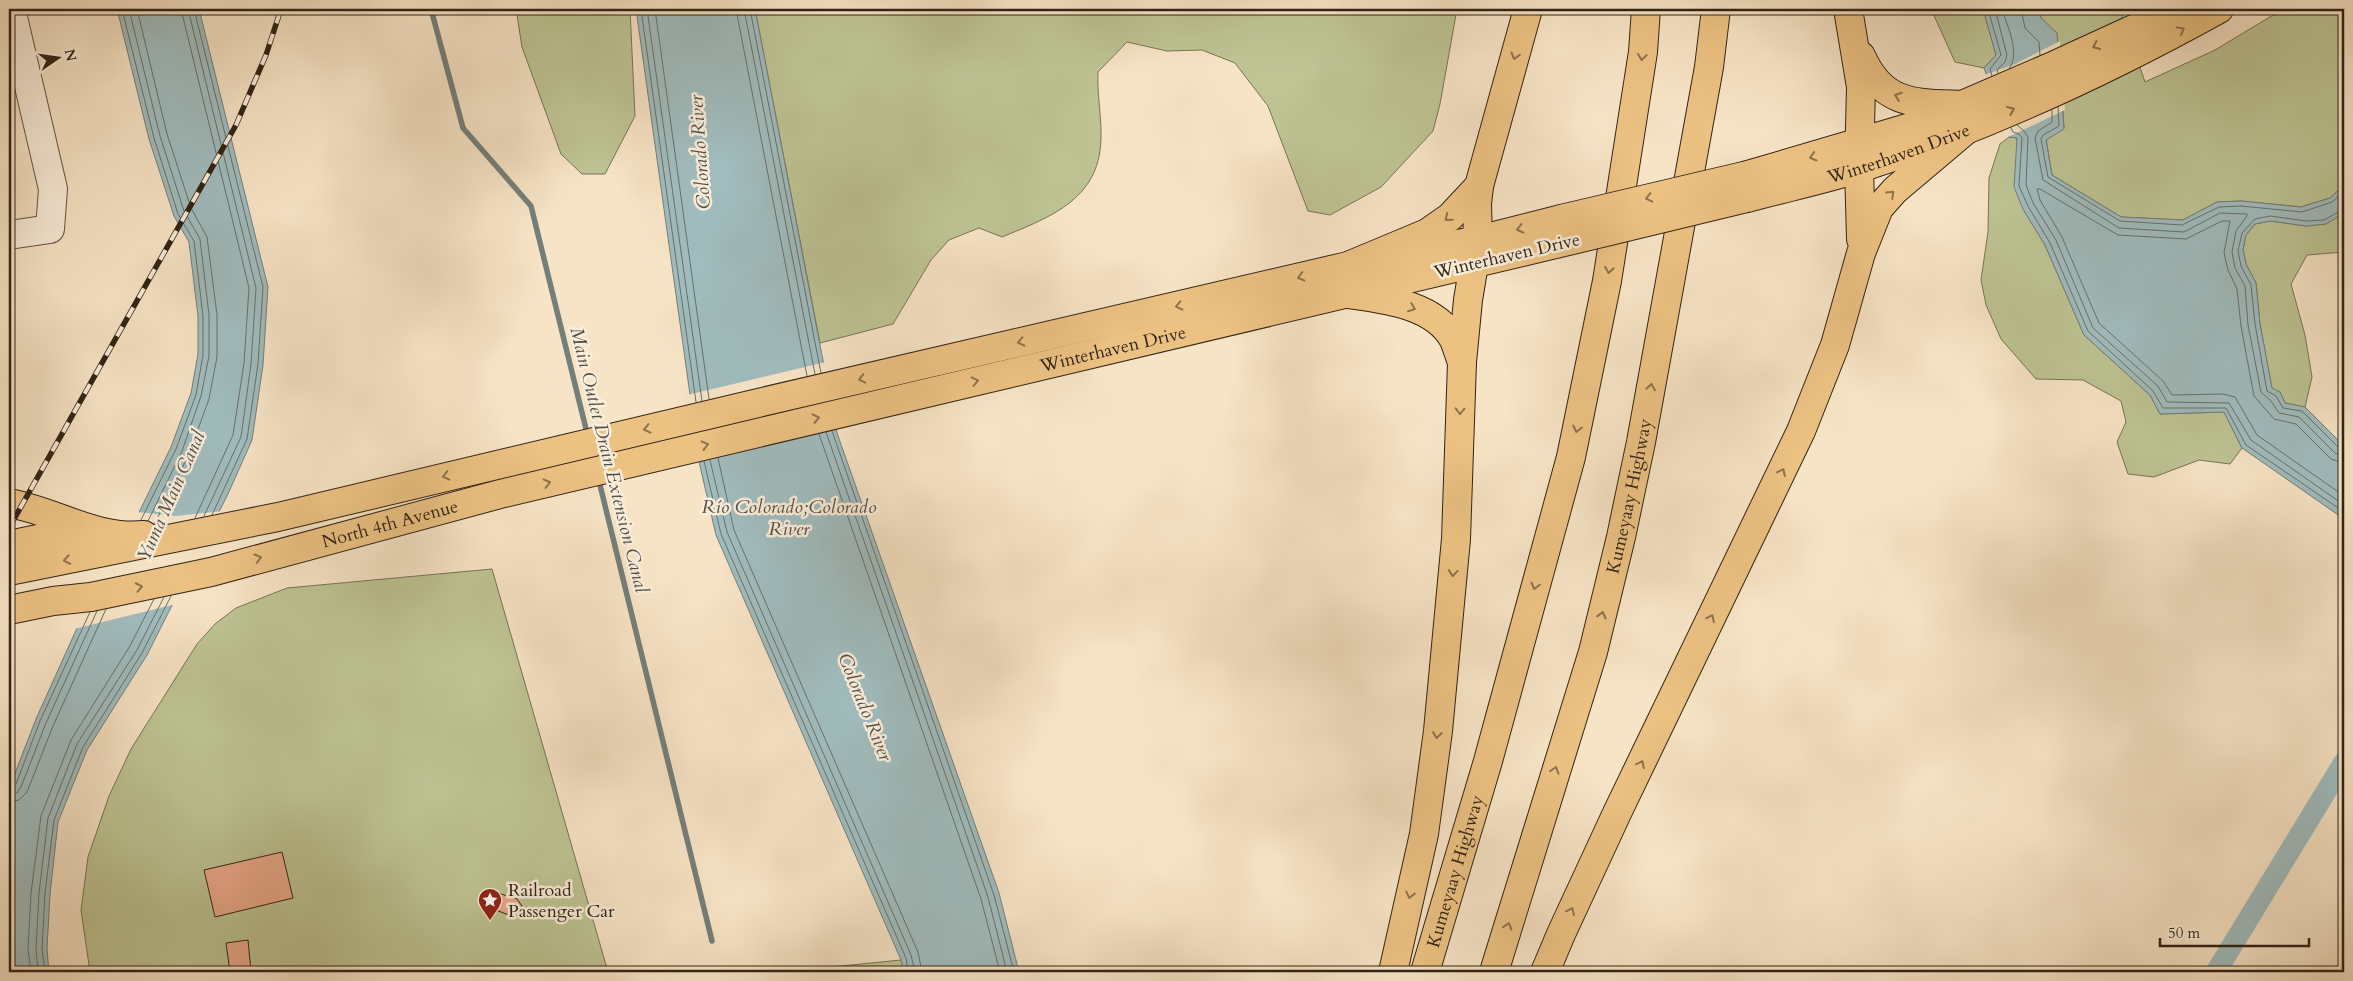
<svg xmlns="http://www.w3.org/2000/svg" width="2353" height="981" font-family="Cardo,serif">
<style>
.green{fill:#bec494;stroke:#787454}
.water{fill:#a0bcbe;stroke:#747f7a}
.pier{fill:#f7e4c6}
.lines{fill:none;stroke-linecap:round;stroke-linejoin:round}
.shore{stroke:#68706a;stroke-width:1}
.stream{stroke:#747f7a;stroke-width:5.5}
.canal{stroke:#a0bcbe;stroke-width:21}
.building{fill:#eba98c;stroke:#312315}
.minor-casing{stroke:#625341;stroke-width:30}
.major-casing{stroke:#312315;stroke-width:30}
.highway-casing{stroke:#312315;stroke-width:30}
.minor{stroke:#faedda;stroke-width:28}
.major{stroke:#ecc283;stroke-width:28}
.highway{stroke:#ecc283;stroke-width:28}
.rail-casing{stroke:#312315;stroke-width:5.5}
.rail{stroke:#faedda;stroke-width:4;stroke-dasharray:11;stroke-linecap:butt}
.major-bridge-casing{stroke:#312315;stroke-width:30;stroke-linecap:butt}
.major-bridge{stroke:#ecc283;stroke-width:28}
.oneway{stroke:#8e724c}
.labels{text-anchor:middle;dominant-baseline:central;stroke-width:5;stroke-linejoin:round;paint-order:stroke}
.street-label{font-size:18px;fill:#312315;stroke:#faedda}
.poi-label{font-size:18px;fill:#312315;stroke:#faedda;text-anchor:start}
.water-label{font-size:19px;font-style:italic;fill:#525148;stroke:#faedda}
</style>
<rect width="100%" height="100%" fill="#f7e4c6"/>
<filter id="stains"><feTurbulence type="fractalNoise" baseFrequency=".004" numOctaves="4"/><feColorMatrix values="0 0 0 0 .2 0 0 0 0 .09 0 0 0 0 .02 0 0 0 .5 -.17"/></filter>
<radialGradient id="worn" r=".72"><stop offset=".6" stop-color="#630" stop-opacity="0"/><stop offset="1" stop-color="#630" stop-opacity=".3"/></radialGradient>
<g class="green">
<path d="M516,9H630L635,116L605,174H582L561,154L522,47Z"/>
<path d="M755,9H1457L1440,104L1433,131L1381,187L1330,215L1308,211L1268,106L1235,63L1202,50L1167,51L1127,42L1098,72C1097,93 1101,113 1101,134C1102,198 1053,216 1002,237L979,228L949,240L931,260L893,324L820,343Z"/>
<path d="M1931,9H1983L1996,55L1984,68L1955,62Z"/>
<path d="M2039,9H2120L2145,82L2215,50L2283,9H2344V185L2330,198L2301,207L2241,201L2217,202L2183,220L2121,217L2052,175L2046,139L2064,128L2057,34L2041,18Z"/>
<path d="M2009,137L2017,138L2023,209L2045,245L2084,335L2150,395L2160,414L2224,412L2242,448L2230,464L2199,460L2154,477L2128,474L2117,442L2126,422L2121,401L2083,380L2036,379L2001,339L1986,305L1981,280L1988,232L1989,178L2000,144Z"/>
<path d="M2344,213V252L2307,255L2291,284L2305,335L2312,377L2305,407L2285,403L2280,392L2272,389L2260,324L2256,283L2246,264L2243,250L2246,235L2255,224L2270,221L2306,226L2326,224Z"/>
<path d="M492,569L608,972H90L81,910L88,857L109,796L131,749L197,644L215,624L236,608L287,588Z"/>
<path d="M901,960L904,972H780Z"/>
</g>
<g class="water">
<path d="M117,9H199L268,287L263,365L252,440L227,496L147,655L87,750L58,822L50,894L47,949L49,972H9V789L36,719L91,597L127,537L171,447L191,393L198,354V316L189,242L174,216L149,139Z"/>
<path d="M636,9H755L837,433L999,893L1019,972H904L901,960L716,535L700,466Z"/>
<path d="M1983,9H2039L2041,18L2057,33L2064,129L2046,140L2052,175L2121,217L2183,220L2217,202L2241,201L2301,207L2330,198L2344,185V213L2326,224L2306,226L2270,221L2255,224L2246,235L2243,250L2246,264L2256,283L2260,324L2272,388L2280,392L2285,403L2305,407L2344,446V519L2242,448L2224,412L2160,414L2150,395L2084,335L2045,245L2023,209L2014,187L2017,138L2009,137L1984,68L1996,55Z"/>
</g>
<g class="pier">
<path d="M2060,41L2065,110L2006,138L1984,75L2013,65Z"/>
<path d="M826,362L838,424L696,457L687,395Z"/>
<path d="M223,511L176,604L74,629L89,596L137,512L175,516Z"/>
</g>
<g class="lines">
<g class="shore">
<path d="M122,9L154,138L178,214L194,241L203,316V355L196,395L176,449L141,520"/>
<path d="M129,9L160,136L184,211L200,239L209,315V356L201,396L182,451L148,521"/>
<path d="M137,9L167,134L191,208L207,237L217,315V357L209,399L189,454L154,525"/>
<path d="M181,9L249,288L244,363L233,435L195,518"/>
<path d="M188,9L256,288L251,364L241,437L204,516"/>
<path d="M194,9L263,287L258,364L247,439L212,515"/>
<path d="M641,9L696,402"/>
<path d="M647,9L702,401"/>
<path d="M655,9L709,399"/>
<path d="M736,9L807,376"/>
<path d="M744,9L815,374"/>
<path d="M750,9L821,373"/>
<path d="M1988,9L2001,55L1990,69L1992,76"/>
<path d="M1995,9L2007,55L2005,62L1997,70L1998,73"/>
<path d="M2002,9C2007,26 2021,53 2009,69"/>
<path d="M2021,9L2025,28L2039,42L2040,55"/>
<path d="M2058,107L2059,126L2043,135L2041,139L2048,177L2120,221L2182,225L2219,207L2241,206L2302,212L2332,202L2344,192"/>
<path d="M2052,110V122L2038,131L2035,138L2043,180L2119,228L2184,232L2220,213L2247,214V216L2236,231L2232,252L2235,268L2245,286L2248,325L2261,392L2271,401L2279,413L2299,417L2335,453L2344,456"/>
<path d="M2017,125L2024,131L2028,137L2026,185L2033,203L2056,240L2093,328L2158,386L2167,402L2229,403L2251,440L2344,505"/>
<path d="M2011,128L2013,132L2019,134L2022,138L2019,186L2028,206L2050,243L2088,331L2153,391L2163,408H2226L2246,445L2344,512"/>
<path d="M2344,209L2324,220L2306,221L2270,216L2255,219L2242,233L2238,251L2241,266L2251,285L2255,324L2267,391L2276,396L2283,408L2302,411L2339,448L2344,449"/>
<path d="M832,431L994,895L1014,972"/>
<path d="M826,432L988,897L1007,972"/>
<path d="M819,434L981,899L1000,972"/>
<path d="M718,458L734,530L918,952L922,972"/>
<path d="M710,460L727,532L911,955L915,972"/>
<path d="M704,461L721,534L906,958L908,972"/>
<path d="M2344,463L2331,459L2296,424L2274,419L2254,396L2241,326L2237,289L2228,270L2224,253L2230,221H2222L2186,239L2118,235L2040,189H2037L2040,200L2062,237L2099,323L2163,381L2172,395L2223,394L2235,397L2257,435L2344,496"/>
<path d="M9,788L16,784L40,721L90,612"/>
<path d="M9,794L17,793L21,787L46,723L97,611"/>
<path d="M9,802L19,800L27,792L53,726L106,609"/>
<path d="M31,972L28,949L31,893L41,816L71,740L130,646L154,599"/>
<path d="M38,972L36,949L39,893L48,818L77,744L137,650L164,597"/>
<path d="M45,972L42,949L45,893L54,820L83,747L142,653L171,596"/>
</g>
<g class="stream">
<path d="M431,9L463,128L531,206L588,437"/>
<path d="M598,477L712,941"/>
</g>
<path class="canal" d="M2216,972L2344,762"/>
</g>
<g class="building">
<path d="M282,852L293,898L215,917L204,870Z"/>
<path d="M498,893L517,899L522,906L520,914L514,917L493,909L487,904L488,894Z"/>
<path d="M248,940L251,972H230L226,943Z"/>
</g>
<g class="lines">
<g class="minor-casing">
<path id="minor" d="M9,235L50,229L53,189L11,9"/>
</g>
<g class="major-casing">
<g id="major">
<path d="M1748,175L1911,127L2055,65L2138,27L2166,9"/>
<path id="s1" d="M1747,198C1784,188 1823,180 1860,168C1985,128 2105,72 2219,9"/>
<path d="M9,503C55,511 95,540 144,535"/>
<path d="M9,545L86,529"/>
<path d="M9,571L278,517L762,402L1348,266L1478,240L1561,219"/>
<path id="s2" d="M9,610L53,601L91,597L211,572L500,494L1556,244"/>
</g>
</g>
<g class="highway-casing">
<g id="highway">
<path d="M1848,9L1861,87L1859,168L1861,239"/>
<path d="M1861,56C1883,106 1915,103 1963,105"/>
<path d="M1348,266L1427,233L1450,217L1479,186L1528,9"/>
<path d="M1348,294C1383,299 1435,304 1454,340C1457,347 1459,355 1462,362"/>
<path d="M1393,972L1424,834L1438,731L1456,539L1462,362L1468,300L1478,240L1477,204L1479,186"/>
<path id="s3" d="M1425,972L1488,761L1571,457L1607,281L1643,52L1646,9"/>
<path id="s4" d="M1494,972L1593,652L1621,537L1641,442L1709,67L1716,9"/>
<path d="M1545,972L1561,934L1617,813L1801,431L1835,345L1861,253L1879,208L1895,190L1966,130"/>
</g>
</g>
<use href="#minor" class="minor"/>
<use href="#major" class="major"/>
<use href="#highway" class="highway"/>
<g class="rail-casing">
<path id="rail" d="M9,528L236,125L266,55L281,9"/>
</g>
<use href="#rail" class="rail"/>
<g class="major-bridge-casing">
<g id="major-bridge">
<path d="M1561,219L1748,175"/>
<path d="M1556,244L1747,198"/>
</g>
</g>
<use href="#major-bridge" class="major-bridge"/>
</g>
<defs><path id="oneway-chevron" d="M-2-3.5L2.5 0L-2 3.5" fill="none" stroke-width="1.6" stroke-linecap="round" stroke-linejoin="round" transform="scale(1.25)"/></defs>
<g class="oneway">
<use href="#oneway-chevron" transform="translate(2181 30) rotate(-29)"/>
<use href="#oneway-chevron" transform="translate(2096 46) rotate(155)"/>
<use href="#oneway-chevron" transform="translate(1515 56) rotate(105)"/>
<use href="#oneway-chevron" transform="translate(1642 57) rotate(98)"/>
<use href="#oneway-chevron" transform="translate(1898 96) rotate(-160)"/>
<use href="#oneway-chevron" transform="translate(2011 110) rotate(-24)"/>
<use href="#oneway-chevron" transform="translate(1813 157) rotate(164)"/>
<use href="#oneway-chevron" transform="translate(1891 194) rotate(-44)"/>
<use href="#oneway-chevron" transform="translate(1649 198) rotate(167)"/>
<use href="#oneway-chevron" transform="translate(1448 218) rotate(141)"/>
<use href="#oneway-chevron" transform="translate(1520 229) rotate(166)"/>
<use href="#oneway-chevron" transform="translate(1609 270) rotate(99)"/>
<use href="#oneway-chevron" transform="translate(1301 277) rotate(166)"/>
<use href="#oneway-chevron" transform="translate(1179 306) rotate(167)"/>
<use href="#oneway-chevron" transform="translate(1412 308) rotate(21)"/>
<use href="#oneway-chevron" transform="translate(1021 342) rotate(167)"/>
<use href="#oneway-chevron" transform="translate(862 379) rotate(167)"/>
<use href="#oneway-chevron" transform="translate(975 381) rotate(-13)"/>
<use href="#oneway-chevron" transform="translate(1651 387) rotate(-80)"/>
<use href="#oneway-chevron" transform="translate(1460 411) rotate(92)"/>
<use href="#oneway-chevron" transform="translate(816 418) rotate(-13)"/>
<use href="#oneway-chevron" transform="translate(647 429) rotate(167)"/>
<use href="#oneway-chevron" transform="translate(1577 429) rotate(102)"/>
<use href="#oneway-chevron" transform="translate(705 445) rotate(-14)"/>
<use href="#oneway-chevron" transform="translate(1782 472) rotate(-64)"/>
<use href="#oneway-chevron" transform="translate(446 476) rotate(166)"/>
<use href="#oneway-chevron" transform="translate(547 483) rotate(-14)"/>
<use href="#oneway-chevron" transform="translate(258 558) rotate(-16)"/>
<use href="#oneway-chevron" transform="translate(67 560) rotate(170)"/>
<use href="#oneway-chevron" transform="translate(1453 573) rotate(95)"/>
<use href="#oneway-chevron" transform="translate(1535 586) rotate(105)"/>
<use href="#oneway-chevron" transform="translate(139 587) rotate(-12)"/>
<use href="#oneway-chevron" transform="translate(1602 615) rotate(-76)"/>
<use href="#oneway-chevron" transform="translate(1711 618) rotate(-64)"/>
<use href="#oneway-chevron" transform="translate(1437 735) rotate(97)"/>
<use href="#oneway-chevron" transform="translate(1641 764) rotate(-64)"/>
<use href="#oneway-chevron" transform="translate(1555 770) rotate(-74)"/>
<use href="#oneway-chevron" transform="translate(1410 895) rotate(102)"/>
<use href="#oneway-chevron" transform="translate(1571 911) rotate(-65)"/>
<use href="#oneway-chevron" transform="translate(1508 926) rotate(-73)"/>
</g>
<defs>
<g id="sight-pin" transform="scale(1.25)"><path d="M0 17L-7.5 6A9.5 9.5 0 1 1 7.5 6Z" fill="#8f2418" stroke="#faedda"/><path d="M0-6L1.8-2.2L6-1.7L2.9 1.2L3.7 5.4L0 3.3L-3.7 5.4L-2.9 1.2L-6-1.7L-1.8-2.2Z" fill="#fff"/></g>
</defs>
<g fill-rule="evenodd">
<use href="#sight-pin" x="490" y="900"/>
</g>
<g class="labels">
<g class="street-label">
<text stroke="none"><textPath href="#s1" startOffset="158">Winterhaven Drive</textPath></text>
<text transform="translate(1507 256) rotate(-13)">Winterhaven Drive</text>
<text stroke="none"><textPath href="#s2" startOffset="1135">Winterhaven Drive</textPath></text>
<text stroke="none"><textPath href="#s4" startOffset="495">Kumeyaay Highway</textPath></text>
<text stroke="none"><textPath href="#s2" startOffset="391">North 4th Avenue</textPath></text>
<text stroke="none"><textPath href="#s3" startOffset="105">Kumeyaay Highway</textPath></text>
</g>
<g class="poi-label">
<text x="508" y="890">Railroad<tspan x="508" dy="21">Passenger Car</tspan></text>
</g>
<g class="water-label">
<text transform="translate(700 152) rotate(-94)">Colorado River</text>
<text transform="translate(609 460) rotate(76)">Main Outlet Drain Extension Canal</text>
<text transform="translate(171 496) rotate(-66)">Yuma Main Canal</text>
<text x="789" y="507">Río Colorado;Colorado<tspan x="789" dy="22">River</tspan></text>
<text transform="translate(865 707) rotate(68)">Colorado River</text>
</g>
</g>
<rect width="2353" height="981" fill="none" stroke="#f7e4c6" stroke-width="30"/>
<rect x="10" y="10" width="2333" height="961" fill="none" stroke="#312315" stroke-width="2.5"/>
<rect x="15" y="15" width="2323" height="951" fill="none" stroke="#312315"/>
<g transform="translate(58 58) rotate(77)" stroke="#faedda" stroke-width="4" paint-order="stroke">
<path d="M0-4L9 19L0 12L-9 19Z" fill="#312315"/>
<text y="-8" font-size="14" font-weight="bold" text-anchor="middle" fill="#312315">N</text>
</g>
<path d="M2160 938v8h149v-8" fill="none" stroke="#312315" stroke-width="2.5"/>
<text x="2168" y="938" font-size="15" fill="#312315" stroke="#faedda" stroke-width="4" paint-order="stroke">50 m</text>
<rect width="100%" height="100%" filter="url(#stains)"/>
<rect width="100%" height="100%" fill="url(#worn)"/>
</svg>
